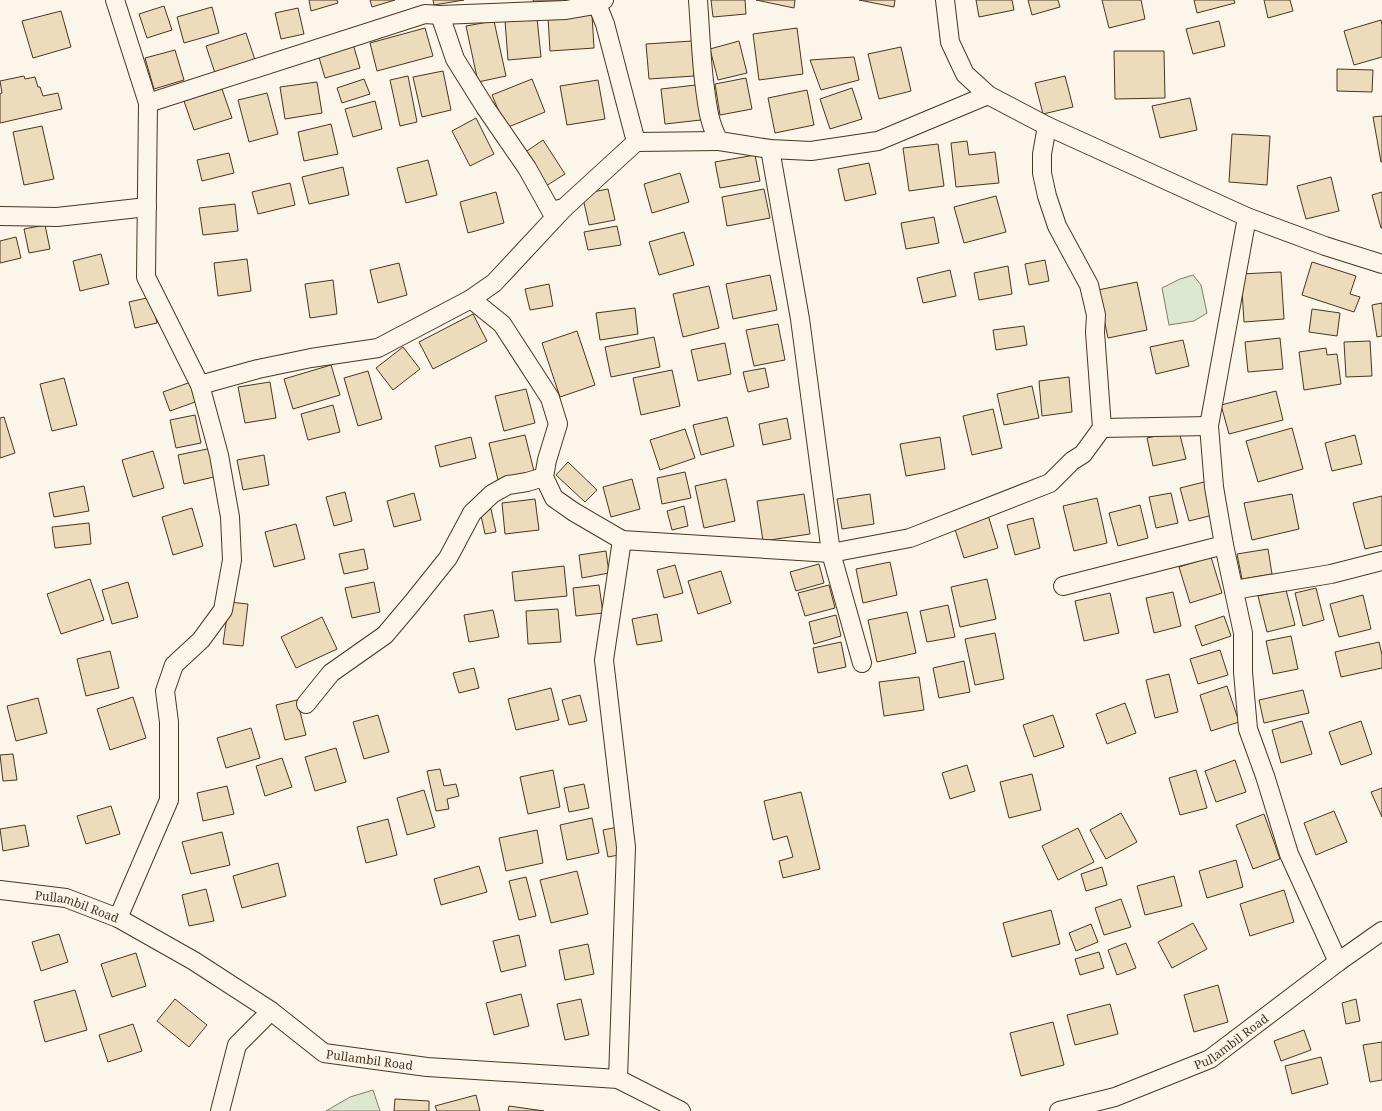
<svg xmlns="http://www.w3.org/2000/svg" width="1382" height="1111" font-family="'Noto Serif',serif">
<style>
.green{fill:#dce7d0;stroke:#887966}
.building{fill:#ecdcbc;stroke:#4a3520}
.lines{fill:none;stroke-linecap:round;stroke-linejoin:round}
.street-casing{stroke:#4a3520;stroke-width:20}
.street{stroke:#fbf6e9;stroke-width:18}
.labels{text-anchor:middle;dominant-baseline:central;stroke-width:3;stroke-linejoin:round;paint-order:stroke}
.street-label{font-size:12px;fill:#4a3520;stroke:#fbf6e9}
</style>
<rect width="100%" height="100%" fill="#fbf6e9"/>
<g class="green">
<path d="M1193,275L1201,285L1207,313L1194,321L1169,325L1162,288L1180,279Z"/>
<path d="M373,1090L380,1111H326L350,1097Z"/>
</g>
<g class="building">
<path d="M309,0H337L338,3L311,11Z"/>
<path d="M370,0H395L372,7Z"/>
<path d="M433,0H464L434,5Z"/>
<path d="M533,0H566L536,10Z"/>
<path d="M711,0H745L746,14L713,17Z"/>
<path d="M756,0H795L794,8Z"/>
<path d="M859,0H895L894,7Z"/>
<path d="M976,0H1012L1014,10L979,17Z"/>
<path d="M1028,0H1058L1060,7L1032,15Z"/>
<path d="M1102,0H1141L1145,19L1109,28Z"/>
<path d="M1194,0H1234L1235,3L1197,13Z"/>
<path d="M1264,0H1290L1293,11L1268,18Z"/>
<path d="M164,6L172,30L147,38L139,14Z"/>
<path d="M212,7L219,33L184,43L177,17Z"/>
<path d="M298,8L304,34L281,39L275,13Z"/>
<path d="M61,11L71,47L33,58L22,21Z"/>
<path d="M592,15L594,48L550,51L548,17Z"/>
<path d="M537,18L541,57L508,60L505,21Z"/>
<path d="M1381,20L1382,25V57L1354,65L1344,31Z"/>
<path d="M494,21L506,76L478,82L466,26Z"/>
<path d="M1219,21L1225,46L1193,54L1186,29Z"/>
<path d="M425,28L433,56L377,71L370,43Z"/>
<path d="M797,28L803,74L759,80L753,34Z"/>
<path d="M246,33L255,60L215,73L206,46Z"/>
<path d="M692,41L694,76L649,79L646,44Z"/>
<path d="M739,41L747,73L718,80L710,49Z"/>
<path d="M353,44L360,68L325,78L318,54Z"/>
<path d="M901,47L911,91L879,99L868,54Z"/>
<path d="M175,50L184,80L154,89L145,58Z"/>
<path d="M1114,51H1164L1165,98L1115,99Z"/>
<path d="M854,57L859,80L821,90L810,60Z"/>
<path d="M1337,69L1373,70L1372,92L1337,91Z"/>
<path d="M443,71L451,110L422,117L413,77Z"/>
<path d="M24,76L25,79L35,77L38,87H40L43,96L58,93L62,109L0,123V94L2,93L0,81Z"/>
<path d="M408,76L417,122L400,126L390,80Z"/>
<path d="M1065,76L1073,107L1043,114L1035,83Z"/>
<path d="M746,78L752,109L720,115L715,84Z"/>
<path d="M364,79L370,94L342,103L337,88Z"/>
<path d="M532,79L545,112L506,128L492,95Z"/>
<path d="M598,80L605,119L567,125L560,86Z"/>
<path d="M317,82L322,113L285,119L280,87Z"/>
<path d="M696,85L701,120L665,124L661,89Z"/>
<path d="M852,88L862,119L830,129L820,99Z"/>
<path d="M222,89L232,118L194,130L184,101Z"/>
<path d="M807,90L814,125L775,133L768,98Z"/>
<path d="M267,93L278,134L249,142L238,100Z"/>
<path d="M1190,98L1197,130L1160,138L1152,106Z"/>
<path d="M375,101L382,129L353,137L345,109Z"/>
<path d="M1382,116V162H1381L1373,117Z"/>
<path d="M476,118L494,154L470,166L452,131Z"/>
<path d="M331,124L338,154L304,161L298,132Z"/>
<path d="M42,126L54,179L24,185L13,132Z"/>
<path d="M1232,134L1270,136L1267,185L1229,182Z"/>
<path d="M543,140L565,174L546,186L524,153Z"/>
<path d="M967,141L969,155L995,152L999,183L956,187L951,143Z"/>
<path d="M938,144L944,186L909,191L903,148Z"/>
<path d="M229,153L234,173L202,181L197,160Z"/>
<path d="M755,155L760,181L720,188L715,162Z"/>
<path d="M428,160L437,195L406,203L397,168Z"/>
<path d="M869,163L876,194L845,201L838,169Z"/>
<path d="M343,167L349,195L309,204L302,177Z"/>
<path d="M680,173L689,202L652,213L644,184Z"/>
<path d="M1331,177L1339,211L1306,219L1297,186Z"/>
<path d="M290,183L295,205L258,214L252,192Z"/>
<path d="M608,189L615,220L589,225L582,194Z"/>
<path d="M764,189L770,218L727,226L722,197Z"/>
<path d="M496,192L504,223L468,233L460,202Z"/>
<path d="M1382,192V228H1381L1372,195Z"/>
<path d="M996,196L1006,232L964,243L954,207Z"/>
<path d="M235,204L238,231L203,235L199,208Z"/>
<path d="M934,217L939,243L906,249L901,223Z"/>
<path d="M45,225L50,249L29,253L24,229Z"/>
<path d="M617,226L621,245L588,250L584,232Z"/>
<path d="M684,232L694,265L659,275L649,242Z"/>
<path d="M16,237L21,258L0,263V241Z"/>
<path d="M101,254L109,284L80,291L73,261Z"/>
<path d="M247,259L251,291L218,296L214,263Z"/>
<path d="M1045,260L1049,281L1029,285L1025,264Z"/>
<path d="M1312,262L1356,276L1350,294L1360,297L1354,312L1302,295Z"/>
<path d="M399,263L407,295L378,303L370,270Z"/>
<path d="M1008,266L1012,294L979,300L974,273Z"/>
<path d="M950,270L956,296L923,303L917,278Z"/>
<path d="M1281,272L1284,319L1244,322L1241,274Z"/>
<path d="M770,275L777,310L733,319L726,284Z"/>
<path d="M333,280L337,314L310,318L305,284Z"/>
<path d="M1137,282L1147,330L1108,338L1098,290Z"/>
<path d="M549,284L553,306L530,310L525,289Z"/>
<path d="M709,286L719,328L683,337L673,294Z"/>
<path d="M151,297L157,323L135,328L129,302Z"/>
<path d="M1382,303V336L1377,337L1372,305Z"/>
<path d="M635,308L638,334L600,340L596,313Z"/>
<path d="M1312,309L1340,313L1337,336L1309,332Z"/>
<path d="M473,314L487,341L433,369L419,342Z"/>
<path d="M778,324L785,360L754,366L746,330Z"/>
<path d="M1024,326L1027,345L996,350L993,330Z"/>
<path d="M577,331L595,385L560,397L542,343Z"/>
<path d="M654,337L660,367L611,377L605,347Z"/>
<path d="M1280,338L1283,369L1248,372L1245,342Z"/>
<path d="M1183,340L1189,366L1156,374L1150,347Z"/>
<path d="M1370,341L1372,376L1346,377L1344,342Z"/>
<path d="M725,343L731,374L698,381L691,350Z"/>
<path d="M403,347L420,369L393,390L376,368Z"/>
<path d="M1326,348L1327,355L1337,354L1341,384L1304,390L1299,352Z"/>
<path d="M331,365L340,395L293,409L284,379Z"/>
<path d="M765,368L769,387L748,392L743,372Z"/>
<path d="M672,370L680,406L641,415L633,378Z"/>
<path d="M368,371L382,419L358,426L344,378Z"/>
<path d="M1069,377L1072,412L1042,416L1039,381Z"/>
<path d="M64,378L77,425L52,431L40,384Z"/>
<path d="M191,382L198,401L170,411L163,392Z"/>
<path d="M270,382L276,418L245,423L238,387Z"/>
<path d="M1032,386L1039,418L1004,425L997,394Z"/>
<path d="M526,389L535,423L504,431L495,396Z"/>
<path d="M1276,391L1283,420L1229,434L1221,405Z"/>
<path d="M333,405L340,432L308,440L301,414Z"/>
<path d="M993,409L1002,448L972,455L963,416Z"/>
<path d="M195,415L201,443L176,448L170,420Z"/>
<path d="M4,417L15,453L0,458V418Z"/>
<path d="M727,417L734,446L701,455L693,425Z"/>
<path d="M787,418L791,439L763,445L759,424Z"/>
<path d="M1292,428L1303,469L1258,482L1246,441Z"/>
<path d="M685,429L695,458L660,470L650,440Z"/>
<path d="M1179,431L1186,459L1153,466L1147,438Z"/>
<path d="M525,435L534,471L498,480L489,443Z"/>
<path d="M1355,435L1362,464L1332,471L1325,443Z"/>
<path d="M471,437L476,458L440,467L435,446Z"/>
<path d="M940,437L945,469L906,476L900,444Z"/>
<path d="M212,448L218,476L184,484L178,455Z"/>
<path d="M153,451L164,488L133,497L122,460Z"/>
<path d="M264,455L269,485L243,490L237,460Z"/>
<path d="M568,462L597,490L585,502L556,475Z"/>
<path d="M685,472L691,498L662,504L657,478Z"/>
<path d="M632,479L640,509L611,517L603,487Z"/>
<path d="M726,479L735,521L704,528L695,486Z"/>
<path d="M1204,482L1213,515L1189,521L1180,488Z"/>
<path d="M84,486L89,511L54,517L49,493Z"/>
<path d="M345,492L352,521L334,526L326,497Z"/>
<path d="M414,493L421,520L394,527L387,501Z"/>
<path d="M1171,493L1178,523L1156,528L1149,497Z"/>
<path d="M804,494L810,534L763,541L757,501Z"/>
<path d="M870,494L874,524L842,529L837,499Z"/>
<path d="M1292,494L1299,529L1252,540L1244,503Z"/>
<path d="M1382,496V545L1365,549L1353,503Z"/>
<path d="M1097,498L1107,543L1074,551L1063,506Z"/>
<path d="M535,499L539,530L505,534L502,503Z"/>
<path d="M1140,505L1148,538L1118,546L1109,513Z"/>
<path d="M684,506L688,526L672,530L667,511Z"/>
<path d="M192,508L203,546L173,555L162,517Z"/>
<path d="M491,509L496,532L485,534L480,511Z"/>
<path d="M988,515L998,548L964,558L954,526Z"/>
<path d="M1033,518L1040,548L1015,555L1007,525Z"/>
<path d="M89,523L91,544L55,548L52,527Z"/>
<path d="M296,524L305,559L274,567L265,532Z"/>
<path d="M364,549L368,569L344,574L339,554Z"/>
<path d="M1268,549L1272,574L1242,579L1237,554Z"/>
<path d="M606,551L609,573L582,578L579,555Z"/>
<path d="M1211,557L1222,593L1190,603L1179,567Z"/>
<path d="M890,562L897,595L863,603L856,569Z"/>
<path d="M819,564L824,583L796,591L790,572Z"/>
<path d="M675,565L683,593L664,598L657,570Z"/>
<path d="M564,566L567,596L515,601L512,572Z"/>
<path d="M721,571L731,603L698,614L688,581Z"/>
<path d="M90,579L104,620L61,634L47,594Z"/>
<path d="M987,579L996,619L960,627L951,587Z"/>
<path d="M128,582L138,617L112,624L102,590Z"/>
<path d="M374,582L380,612L352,618L345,588Z"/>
<path d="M599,585L603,613L576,616L573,588Z"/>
<path d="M829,585L835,608L805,616L798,593Z"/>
<path d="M1316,588L1324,620L1303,626L1295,593Z"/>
<path d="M1286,590L1295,625L1267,632L1258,596Z"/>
<path d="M1173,592L1181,626L1154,633L1146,598Z"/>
<path d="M1110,593L1119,633L1084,641L1075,601Z"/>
<path d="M1363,595L1371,629L1339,637L1330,604Z"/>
<path d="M229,602L248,604L243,646L223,644Z"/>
<path d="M948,605L955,637L927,642L920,611Z"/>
<path d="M558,609L561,642L528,644L526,611Z"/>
<path d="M493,610L499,637L469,642L464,615Z"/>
<path d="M907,612L916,653L877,662L868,620Z"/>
<path d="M657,614L662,641L637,645L632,619Z"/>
<path d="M836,615L841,636L814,644L809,622Z"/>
<path d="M1224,616L1231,636L1202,646L1195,626Z"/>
<path d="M322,617L337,649L296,668L281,637Z"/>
<path d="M995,633L1004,679L975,685L965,639Z"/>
<path d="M1291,636L1298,669L1273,674L1266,641Z"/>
<path d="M841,642L846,667L818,673L813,648Z"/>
<path d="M1379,642L1382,655V668L1341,677L1335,652Z"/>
<path d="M1220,650L1228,675L1198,684L1190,659Z"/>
<path d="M110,651L119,688L86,696L77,659Z"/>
<path d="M964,661L970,692L939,698L933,668Z"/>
<path d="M474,668L479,688L459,693L453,673Z"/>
<path d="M1169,674L1178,712L1155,718L1146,680Z"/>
<path d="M919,677L924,710L884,716L879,682Z"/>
<path d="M1227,686L1239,722L1211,731L1200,695Z"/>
<path d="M551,688L559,720L516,730L508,699Z"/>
<path d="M1303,690L1309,713L1264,723L1259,700Z"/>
<path d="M580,695L587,721L569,725L562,700Z"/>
<path d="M133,697L146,738L110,750L97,709Z"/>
<path d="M38,698L47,733L16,741L7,706Z"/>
<path d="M297,700L306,735L285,740L276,705Z"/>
<path d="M1125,703L1136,733L1107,744L1096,714Z"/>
<path d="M378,715L389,752L364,759L353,722Z"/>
<path d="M1053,715L1064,747L1034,757L1023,725Z"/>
<path d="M1302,721L1312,754L1281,763L1272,730Z"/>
<path d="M1361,721L1372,754L1341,765L1329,732Z"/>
<path d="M251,728L260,758L226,768L217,738Z"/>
<path d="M336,748L346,782L315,791L305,757Z"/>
<path d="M13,754L17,780L3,781L0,755Z"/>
<path d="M282,758L292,787L265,796L256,766Z"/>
<path d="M1235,760L1246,792L1216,802L1205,771Z"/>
<path d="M967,765L975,791L950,799L942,773Z"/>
<path d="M440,769L444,786L456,784L459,796L447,799L449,809L436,811L427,771Z"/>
<path d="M553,770L560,807L528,814L520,777Z"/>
<path d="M1196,770L1207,808L1180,815L1169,778Z"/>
<path d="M1032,774L1041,810L1009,818L1000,782Z"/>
<path d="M584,784L589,808L569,812L564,788Z"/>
<path d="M227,786L234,814L203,821L197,793Z"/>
<path d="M1382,788V817L1371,792Z"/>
<path d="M424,790L435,827L407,835L397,798Z"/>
<path d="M801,792L820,869L783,878L779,861L793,857L787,836L773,840L764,801Z"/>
<path d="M111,806L120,834L86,844L77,816Z"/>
<path d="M1334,811L1347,842L1316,855L1304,823Z"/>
<path d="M1121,813L1137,842L1106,859L1090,830Z"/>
<path d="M1264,814L1280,859L1253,869L1236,825Z"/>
<path d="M592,818L599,853L567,860L560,825Z"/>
<path d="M388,819L397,855L366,863L357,827Z"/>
<path d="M25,825L29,846L3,851L0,829Z"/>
<path d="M618,827L624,854L608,857L603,830Z"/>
<path d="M1078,828L1094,862L1058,880L1042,846Z"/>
<path d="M537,830L543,863L506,871L499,838Z"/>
<path d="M222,832L230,865L191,874L182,842Z"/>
<path d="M1236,860L1243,887L1207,898L1199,871Z"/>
<path d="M278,863L286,896L242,908L233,876Z"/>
<path d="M479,866L487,892L441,905L434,879Z"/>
<path d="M1102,867L1107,885L1086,891L1081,874Z"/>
<path d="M577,871L588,914L551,923L540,880Z"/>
<path d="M1174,876L1182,906L1145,915L1137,886Z"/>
<path d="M526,877L536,916L519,920L509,881Z"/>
<path d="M206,889L214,921L189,926L182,895Z"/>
<path d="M1284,890L1294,922L1250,936L1240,904Z"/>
<path d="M1121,899L1131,927L1104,935L1095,908Z"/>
<path d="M1051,910L1060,944L1012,957L1003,923Z"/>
<path d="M1193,923L1207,949L1172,968L1158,942Z"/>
<path d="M1091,924L1098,942L1076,951L1069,933Z"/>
<path d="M59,934L68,962L41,971L32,942Z"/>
<path d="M519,935L526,966L501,972L493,941Z"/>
<path d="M1126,943L1136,968L1117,975L1108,950Z"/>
<path d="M588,944L594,974L565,980L559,950Z"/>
<path d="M1099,952L1104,968L1080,975L1075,959Z"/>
<path d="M136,953L146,986L112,997L101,964Z"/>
<path d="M1218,985L1228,1022L1194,1032L1184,995Z"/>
<path d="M75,990L87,1030L45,1042L34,1001Z"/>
<path d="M521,994L529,1026L494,1035L486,1003Z"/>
<path d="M175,999L207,1025L189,1047L157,1021Z"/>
<path d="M581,999L589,1035L565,1040L557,1004Z"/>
<path d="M1356,999L1360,1021L1346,1024L1342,1003Z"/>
<path d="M1110,1004L1118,1034L1075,1045L1067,1015Z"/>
<path d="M1053,1022L1064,1065L1021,1076L1010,1033Z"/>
<path d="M133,1024L142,1051L108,1062L99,1035Z"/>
<path d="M1304,1030L1311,1050L1281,1061L1274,1041Z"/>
<path d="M1382,1042V1080L1370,1082L1363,1045Z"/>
<path d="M1321,1057L1328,1084L1292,1094L1285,1066Z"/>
<path d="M476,1095L480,1111H437L435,1106Z"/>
<path d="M395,1099L429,1101V1111H394Z"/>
<path d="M509,1106L544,1111H508Z"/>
</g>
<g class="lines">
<g class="street-casing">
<g id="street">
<path d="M115,0L148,103L146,277L200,385L219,455L230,517L232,560L223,610L201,640L174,665L165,691L169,722V800L118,918"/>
<path d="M698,0C700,27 701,54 704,81C707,102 708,122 719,141L770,149L811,151L878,141L988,95L1047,126L1247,217L1325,246L1382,264"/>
<path d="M945,0L950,42L965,74L988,95"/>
<path d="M597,4L605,24L636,142"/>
<path d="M440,15L455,59L485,107L527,168L551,211L564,208L636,142L719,141"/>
<path d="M148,103L425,14L440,15L566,10L595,5L604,0"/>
<path d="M770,149L800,319L831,553L862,663"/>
<path d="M0,216L57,217L147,207"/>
<path d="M1247,217L1209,426L1214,487L1224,545L1243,633V672L1248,729L1265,776L1289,854L1338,962"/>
<path d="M471,299L494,283L564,208"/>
<path d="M200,385L258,369L311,358L378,348L471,299L502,324L550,398L558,424L547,460L544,477L554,498L574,512L622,540L831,553L910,538L1050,483L1072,461L1083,454L1102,428L1095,332L1096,315L1089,285L1057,226L1047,196L1042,173V154L1047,126"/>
<path d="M1102,428L1209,426"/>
<path d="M1063,586L1224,545"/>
<path d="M1234,590L1331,574L1382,561"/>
<path d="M306,704L331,673L385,635L412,603L448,558L472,513L492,494L508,485L527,482L544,477"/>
<path id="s1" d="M0,890L66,898L118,918L194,961L271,1011L324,1053L427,1067L618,1079L681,1111"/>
<path d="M618,1079L626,847L604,660L622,540"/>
<path d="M220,1111L237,1045L271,1011"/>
<path id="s2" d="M1059,1111L1115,1097L1210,1059L1338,962L1382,931"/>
</g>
</g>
<use href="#street" class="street"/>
</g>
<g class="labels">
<g class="street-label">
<text stroke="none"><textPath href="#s1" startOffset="79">Pullambil Road</textPath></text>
<text stroke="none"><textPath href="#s2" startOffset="187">Pullambil Road</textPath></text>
<text stroke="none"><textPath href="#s1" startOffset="415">Pullambil Road</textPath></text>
</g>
</g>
</svg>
